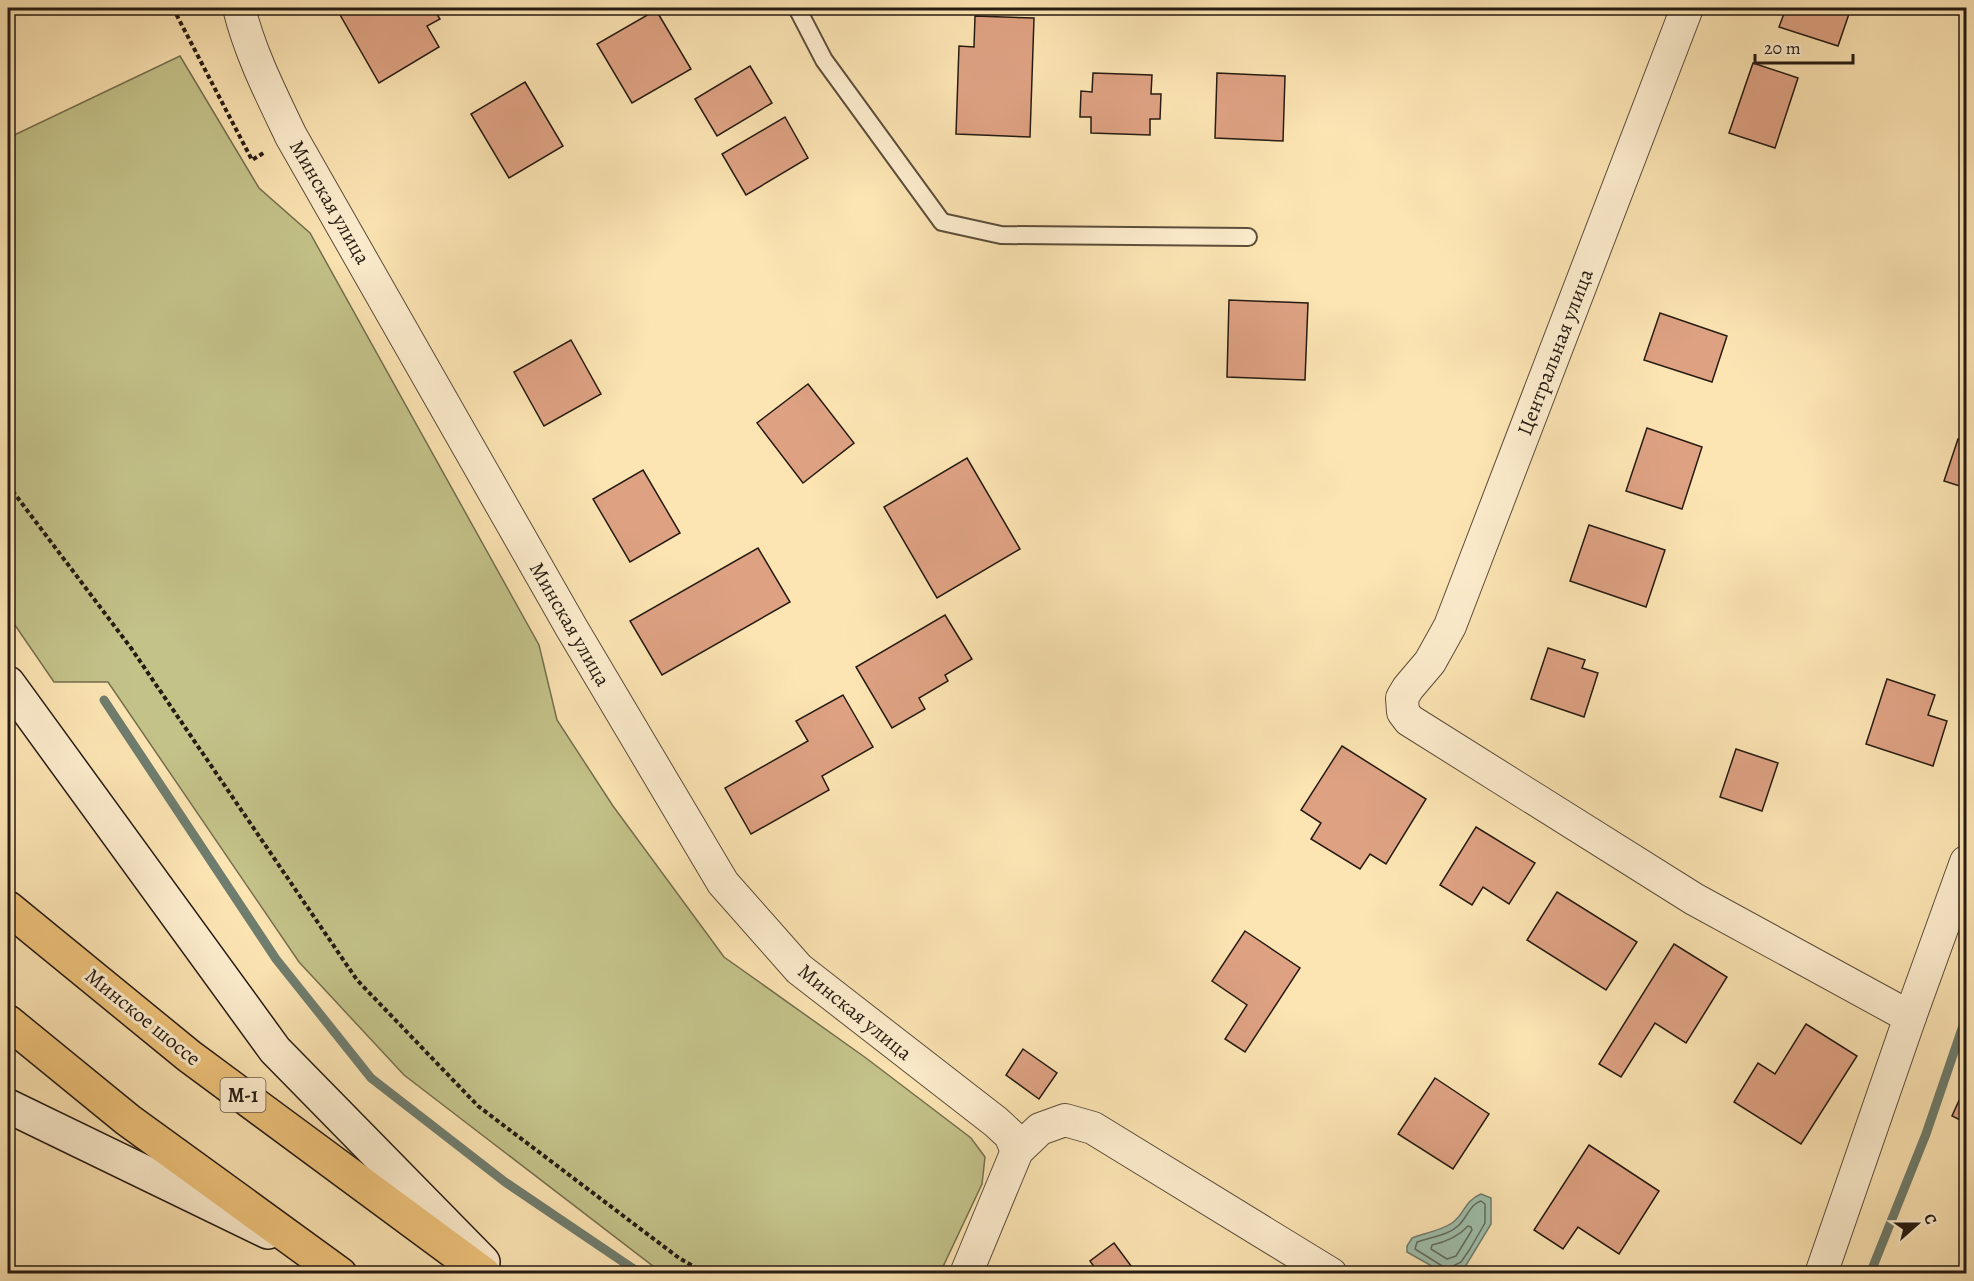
<svg xmlns="http://www.w3.org/2000/svg" width="1974" height="1281" font-family="Alegreya,serif">
<style>
.green{fill:#c3c289;stroke:#746e4e;stroke-width:1.5}
.water{fill:#9fbfac;stroke:#6f7d6e;stroke-width:1.5}
.lines{fill:none;stroke-linecap:round;stroke-linejoin:round}
.shore{stroke:#626d5f;stroke-width:1.5}
.stream{stroke:#6f7d6e;stroke-width:9}
.building{fill:#dea283;stroke:#261b12;stroke-width:1.5}
.lane-casing{stroke:#5c4d3a;stroke-width:20}
.street-casing{stroke:#5c4d3a;stroke-width:34}
.secondary-casing{stroke:#261b12;stroke-width:36}
.highway-casing{stroke:#261b12;stroke-width:36}
.path{stroke:#261b12;stroke-width:4;stroke-dasharray:4.5 3;stroke-linecap:butt}
.lane{stroke:#fdedce;stroke-width:16}
.street{stroke:#fdedce;stroke-width:32}
.secondary{stroke:#fdedce;stroke-width:33}
.highway{stroke:#eec27a;stroke-width:33}
.labels{text-anchor:middle;dominant-baseline:central;stroke-width:6;stroke-linejoin:round;paint-order:stroke}
.shield{fill:#fdedce;stroke:#665a4a;stroke-width:1.5}
.shield-label{font-size:20px;font-weight:bold;fill:#261b12}
.street-label{font-size:21px;fill:#261b12;stroke:#fdedce}
</style>
<rect width="100%" height="100%" fill="#fce4b3"/>
<filter id="stains"><feTurbulence type="fractalNoise" baseFrequency=".00333" numOctaves="4"/><feColorMatrix values="0 0 0 0 .2 0 0 0 0 .09 0 0 0 0 .02 0 0 0 .5 -.17"/></filter>
<radialGradient id="worn" r=".72"><stop offset=".6" stop-color="#630" stop-opacity="0"/><stop offset="1" stop-color="#630" stop-opacity=".3"/></radialGradient>
<path class="green" d="M180,56L259,188L310,233L539,645L557,720L613,806L724,957L866,1058L971,1138L985,1157L982,1184L940,1273H662L404,1075L299,962L108,682H54L8,615V138Z"/>
<path class="water" d="M1481,1194L1491,1198V1224L1465,1267L1453,1272L1444,1273L1407,1252V1246L1412,1238C1425,1233 1440,1231 1452,1223C1465,1214 1464,1201 1481,1194Z"/>
<g class="lines">
<g class="shore">
<path d="M1481,1201L1485,1204V1223L1470,1249L1461,1262L1447,1269L1415,1249L1417,1242C1430,1237 1447,1236 1458,1226C1467,1218 1470,1204 1481,1201Z"/>
<path d="M1468,1226L1471,1227L1472,1230L1456,1256L1447,1259L1431,1249L1432,1245C1446,1242 1458,1237 1468,1226Z"/>
</g>
<g class="stream">
<path d="M104,700L276,959L371,1078L505,1182L641,1274"/>
<path d="M1870,1274L1926,1134L1966,1017"/>
</g>
</g>
<g class="building">
<path d="M348,8H433L440,19L427,26L439,47L379,83L339,13Z"/>
<path d="M1786,8H1851L1838,46L1779,27Z"/>
<path d="M656,10L691,69L632,103L597,44Z"/>
<path d="M975,16L1034,18L1030,137L956,134L959,46L974,47Z"/>
<path d="M1753,63L1798,78L1775,148L1729,133Z"/>
<path d="M750,66L772,103L717,136L695,99Z"/>
<path d="M1093,73L1152,75L1151,94H1161L1160,119H1150V135L1091,133V117H1080L1081,91L1092,92Z"/>
<path d="M1217,73L1285,76L1283,141L1215,138Z"/>
<path d="M525,82L563,146L509,178L471,114Z"/>
<path d="M785,117L808,158L746,195L722,154Z"/>
<path d="M1229,300L1308,303L1305,380L1227,377Z"/>
<path d="M1660,313L1727,336L1712,382L1644,360Z"/>
<path d="M571,340L601,394L544,426L514,372Z"/>
<path d="M808,384L854,443L803,483L757,423Z"/>
<path d="M1647,428L1702,447L1682,509L1626,491Z"/>
<path d="M1958,439L1966,442V488L1944,481Z"/>
<path d="M967,458L1020,549L937,598L884,507Z"/>
<path d="M643,470L680,533L630,562L593,499Z"/>
<path d="M1589,525L1665,550L1646,607L1570,581Z"/>
<path d="M758,548L790,602L662,675L630,621Z"/>
<path d="M1966,596V616L1961,614Z"/>
<path d="M945,615L972,659L945,675L948,681L919,698L925,709L892,728L856,667Z"/>
<path d="M1548,648L1585,660L1582,668L1598,673L1584,717L1531,699Z"/>
<path d="M1887,679L1935,695L1928,715L1947,721L1933,766L1866,744Z"/>
<path d="M843,695L873,747L822,776L829,790L751,834L725,788L808,741L796,721Z"/>
<path d="M1342,746L1426,799L1386,864L1370,854L1360,869L1311,839L1321,823L1301,810Z"/>
<path d="M1736,749L1778,763L1762,811L1720,797Z"/>
<path d="M1476,827L1535,863L1509,904L1483,887L1472,905L1440,885Z"/>
<path d="M1557,892L1637,942L1606,990L1527,940Z"/>
<path d="M1245,931L1300,968L1245,1052L1225,1039L1247,1005L1212,981Z"/>
<path d="M1674,944L1727,977L1686,1043L1655,1023L1621,1077L1599,1064Z"/>
<path d="M1806,1024L1857,1056L1801,1144L1734,1102L1758,1063L1775,1074Z"/>
<path d="M1023,1049L1057,1073L1039,1099L1006,1075Z"/>
<path d="M1435,1078L1489,1114L1453,1169L1398,1134Z"/>
<path d="M1966,1085V1123L1952,1116Z"/>
<path d="M1589,1145L1659,1191L1619,1254L1578,1227L1563,1249L1534,1230Z"/>
<path d="M1114,1243L1137,1274H1099L1090,1261Z"/>
</g>
<g class="lines">
<g class="lane-casing">
<path id="lane" d="M797,8L824,60L942,222L1001,235L1248,237"/>
</g>
<g class="street-casing">
<g id="street">
<path d="M239,8C250,53 271,94 291,136L571,627L723,883L799,969L996,1122L1010,1135L1017,1151"/>
<path d="M1687,8L1450,626L1430,662L1408,688L1402,698L1403,712L1409,720L1694,899L1910,1017L1821,1274"/>
<path d="M1910,1017L1966,862"/>
<path d="M966,1274L1017,1151L1040,1129L1065,1120L1093,1128L1331,1274"/>
</g>
</g>
<g class="secondary-casing">
<g id="secondary">
<path d="M8,683L275,1050L483,1262"/>
<path d="M8,1106L268,1232"/>
</g>
</g>
<g class="highway-casing">
<g id="highway">
<path d="M8,908L189,1056L484,1274"/>
<path d="M8,1022L128,1120L340,1274"/>
</g>
</g>
<g class="path">
<path d="M173,8L252,160L265,152"/>
<path d="M8,485L131,648L357,980L478,1106L679,1258L707,1274"/>
</g>
<use href="#lane" class="lane"/>
<use href="#street" class="street"/>
<use href="#secondary" class="secondary"/>
<use href="#highway" class="highway"/>
</g>
<g class="labels">
<rect class="shield" x="220.5" y="1078" width="45" height="34" rx="4.5"/>
<g class="shield-label">
<text x="243" y="1095">М-1</text>
</g>
<g class="street-label">
<text transform="translate(330 202) rotate(60)">Минская улица</text>
<text transform="translate(1555 352) rotate(-69)">Центральная улица</text>
<text transform="translate(570 624) rotate(60)">Минская улица</text>
<text transform="translate(855 1012) rotate(39)">Минская улица</text>
<text transform="translate(143 1017) rotate(39)">Минское шоссе</text>
</g>
</g>
<rect width="1974" height="1281" fill="none" stroke="#fce4b3" stroke-width="30"/>
<rect x="9" y="9" width="1956" height="1263" fill="none" stroke="#261b12" stroke-width="3"/>
<rect x="15" y="15" width="1944" height="1251" fill="none" stroke="#261b12" stroke-width="1.5"/>
<g transform="translate(1917 1224) rotate(69)" stroke="#fdedce" stroke-width="4.5" paint-order="stroke">
<path d="M0-4.5L10 22L0 15L-10 22Z" fill="#261b12"/>
<text y="-9" font-size="16" font-weight="bold" text-anchor="middle" fill="#261b12">С</text>
</g>
<path d="M1755 54v9h98v-9" fill="none" stroke="#261b12" stroke-width="3"/>
<text x="1764" y="54" font-size="18" fill="#261b12" stroke="#fdedce" stroke-width="4.5" paint-order="stroke">20 m</text>
<rect width="100%" height="100%" filter="url(#stains)"/>
<rect width="100%" height="100%" fill="url(#worn)"/>
</svg>
